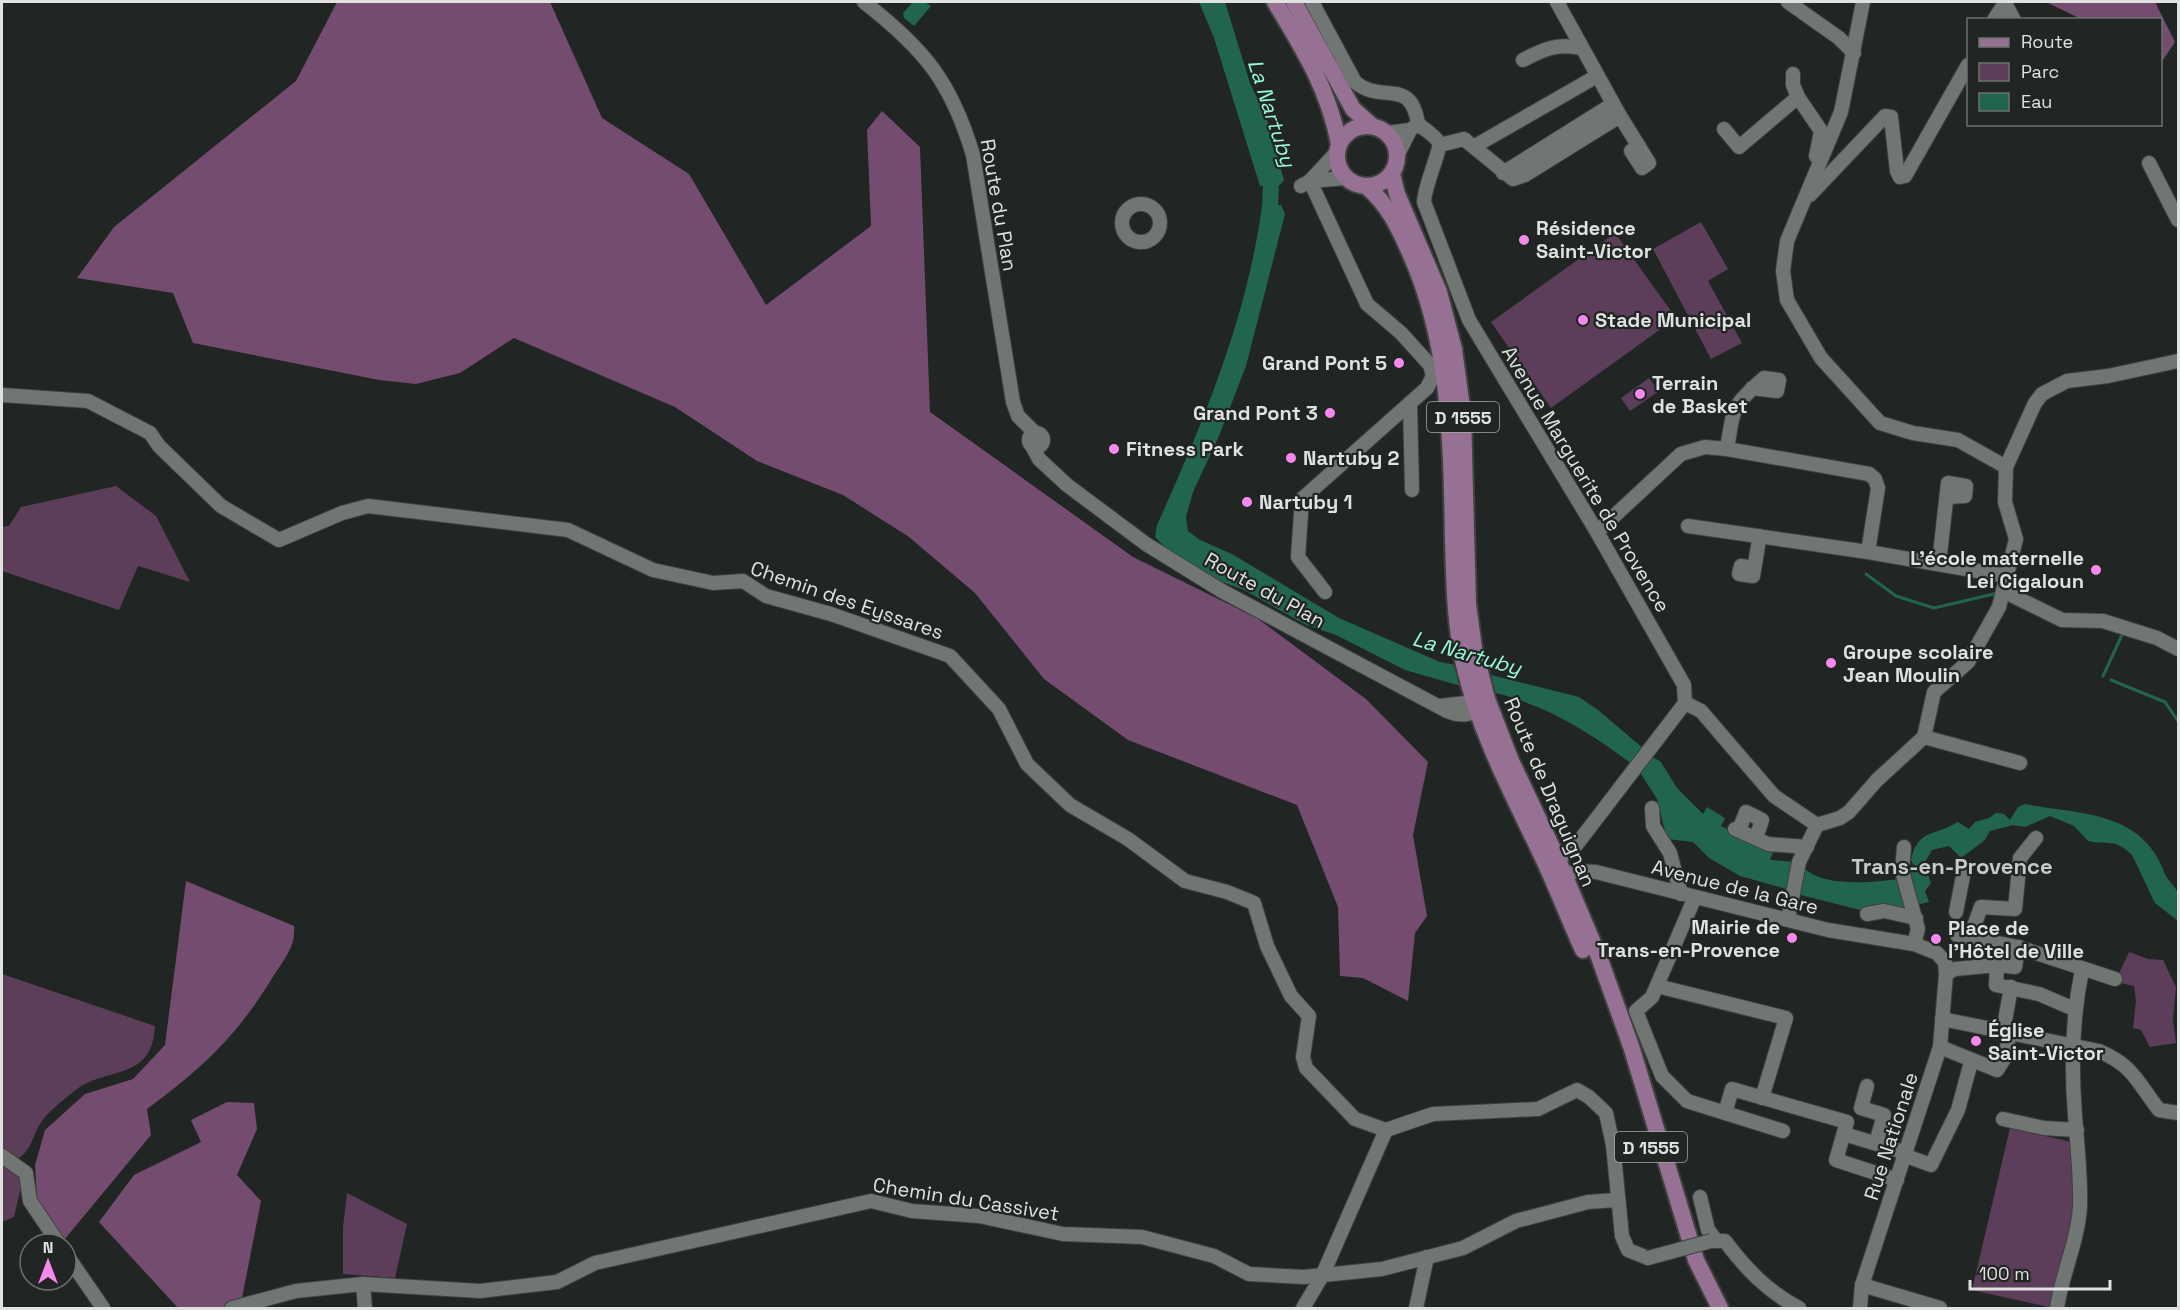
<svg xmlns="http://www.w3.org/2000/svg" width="2180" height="1310" font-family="'Space Grotesk',sans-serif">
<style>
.green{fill:#5c3e5a}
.forest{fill:#744c70}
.water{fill:#216450}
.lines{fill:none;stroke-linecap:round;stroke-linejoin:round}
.stream{stroke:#216450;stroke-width:3}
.river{stroke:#216450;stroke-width:16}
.minor-casing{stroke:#3e4140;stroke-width:16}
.major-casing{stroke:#3e4140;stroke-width:20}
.minor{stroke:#717573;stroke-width:14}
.major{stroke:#967193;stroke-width:16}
.minor-bridge-casing{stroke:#3e4140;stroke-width:16;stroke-linecap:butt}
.minor-bridge{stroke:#717573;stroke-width:14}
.poi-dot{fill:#f589ee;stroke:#212523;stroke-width:2}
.labels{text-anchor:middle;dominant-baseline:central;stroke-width:4.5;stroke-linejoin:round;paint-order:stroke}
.shield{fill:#212523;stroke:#a6a9a8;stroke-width:1.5}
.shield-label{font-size:18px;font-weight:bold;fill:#dfe2e1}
.street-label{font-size:20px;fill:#dfe2e1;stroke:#212523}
.poi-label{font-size:20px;font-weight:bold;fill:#dfe2e1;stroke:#212523;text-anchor:start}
.water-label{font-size:21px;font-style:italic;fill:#97fad8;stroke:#212523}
.quarter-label{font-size:22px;font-weight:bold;fill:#c5cbc8;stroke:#212523}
</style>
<rect width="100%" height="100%" fill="#212523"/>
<g class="green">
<path d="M1701,222L1728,269L1708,281L1742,343L1711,359L1653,249Z"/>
<path d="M1615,233L1676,318L1551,408L1491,322Z"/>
<path d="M1649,378L1659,391L1630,411L1621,398Z"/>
<path d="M116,486L156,516L190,582L138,566L119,610L2,571V527L9,526L21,507Z"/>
<path d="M2129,952L2148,959L2163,960L2176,987L2173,1020L2176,1043L2150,1047L2141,1030L2133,1028L2136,1000L2134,986L2115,982Z"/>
<path d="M2,974L155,1026C152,1081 110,1066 77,1089C66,1098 47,1112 40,1124C32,1137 32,1149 19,1158L2,1152Z"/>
<path d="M2010,1128L2076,1143L2077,1203L2053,1308L1972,1290Z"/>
<path d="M2,1161L10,1164L22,1183L14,1217L2,1222Z"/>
<path d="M347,1193L407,1224L395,1278L343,1274V1227Z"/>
</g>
<g class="forest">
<path d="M337,2H550L602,118L689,174L766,305L871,226L867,130L882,111L920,147L930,412L1133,557L1257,618L1366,699L1428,762L1413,835L1427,916L1415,933L1408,1001L1363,978L1340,976L1338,907L1297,805L1128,740L1044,679L975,593L909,537L843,495L757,461L675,407L514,338L460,373L416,384L379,380L193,343L173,293L77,278L114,227L296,81Z"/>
<path d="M2046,2H2155L2175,42L2161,63L2160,20L2081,19Z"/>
<path d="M186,881L294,926C296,946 285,958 274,975C237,1036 204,1067 147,1109L151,1135L64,1240L37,1199L35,1165L45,1130L85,1094L133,1079L165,1045Z"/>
<path d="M227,1102L254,1103L257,1129L237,1175L261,1201L241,1303L224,1308H178L99,1222L134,1175L201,1142L191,1120Z"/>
</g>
<g class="water">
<path d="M913,2H925L931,6L914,26L904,18L903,13Z"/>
<path d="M1199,2H1225L1250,83L1266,116L1284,180L1280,185L1260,186L1214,38Z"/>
<path d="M1281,205L1285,214L1246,366L1219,436L1193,492L1186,517L1188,531L1200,540L1232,554L1339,618L1440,662L1456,665L1461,686L1405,670L1336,635L1306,625L1244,590L1217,580L1169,551L1155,537L1157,525C1203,423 1247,318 1262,206Z"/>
<path d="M1487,674L1579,697L1598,710L1644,749L1632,764C1588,731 1546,705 1492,692Z"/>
<path d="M1651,756L1661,762L1677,788L1703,814L1707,807L1725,818L1721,826L1774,850L1770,860L1797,862L1790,890L1740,876L1709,858L1693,842L1667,839L1657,799L1639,771Z"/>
<path d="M2025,804C2081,815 2142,810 2165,874C2168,881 2176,887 2178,893C2180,901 2178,914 2178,921L2155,903L2132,855C2114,837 2108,846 2088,841L2074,826L2050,816L2025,827L2013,825L1990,831L1985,840L1961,858L1949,846L1932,850L1924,864L1931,883L1925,891L1929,902L1916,905L1907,874L1916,870L1911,860C1918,829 1932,837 1958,822L1969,829L1975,822L1989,818L1996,813L2004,814L2010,820L2018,807Z"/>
<path d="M1804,868C1824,888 1875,882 1900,879L1911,909L1888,906L1868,912L1797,894Z"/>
</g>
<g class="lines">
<g class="stream">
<path d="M1866,574L1896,596L1934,608L1998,593"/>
<path d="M2103,676L2122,635"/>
<path d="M2111,680L2165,702L2178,721"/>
</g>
<path class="river" d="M1266,165L1271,184L1269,228"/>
<g class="minor-casing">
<g id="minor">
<path d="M864,2C924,49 951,81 973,155L1013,402L1018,416L1035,433"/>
<path d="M1312,2L1355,82C1382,105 1411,76 1418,124"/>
<path d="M1557,2L1620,116"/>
<path d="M1788,2L1839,38L1854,53"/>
<path d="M1863,2L1841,112L1787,241L1783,271L1787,300L1821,358L1880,423L1913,433L1958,440L2006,467"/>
<path d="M1994,20L2001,9L2007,7L2014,20"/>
<path d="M1523,60C1544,49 1557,43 1581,48"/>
<path d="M1793,74V85L1798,97"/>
<path d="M1724,129L1739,147L1798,97L1821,131L1816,156"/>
<path d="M1387,133L1410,130L1418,124C1424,129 1436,136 1439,143C1441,150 1424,187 1424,202L1469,320L1597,532L1684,685L1685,703L1577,844L1558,860"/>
<path d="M1440,145L1464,139L1513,179L1525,175L1620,116L1649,163L1642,168L1631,151L1639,146"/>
<path d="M1475,146L1597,76"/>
<path d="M1397,156L1410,130"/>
<path d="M2149,163L2178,220"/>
<path d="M1503,173L1613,104"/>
<path d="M1310,181L1367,304L1401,333L1430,365L1433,376L1427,388L1302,499L1298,557L1325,592"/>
<path d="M1310,181L1346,178"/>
<path d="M1301,186L1310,181L1336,153"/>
<path d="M1810,195L1885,116L1891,117L1897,171L1900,177L1905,176L1968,65"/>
<circle cx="1141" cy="223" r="19"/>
<path d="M2,395L88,401L150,433L159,446L221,506L279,540L342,513L368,506L568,530L653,570L713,583L743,581L766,596L831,614L950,656L999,709L1027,764L1070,805L1128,839L1185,881L1227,892L1254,903L1267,946L1291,996L1309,1016L1303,1057L1306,1068L1355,1119L1386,1130"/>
<path d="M1410,403L1412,490"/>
<circle cx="1036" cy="440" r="7"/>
<path d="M1031,444L1039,459L1067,485L1146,544L1222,591L1447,711C1461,717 1475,716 1484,703"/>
<path d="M1727,449C1734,407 1731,407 1764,378L1779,380L1777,391L1752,388"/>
<path d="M1688,526L1868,552"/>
<path d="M1597,532L1681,454L1705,447L1727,449L1869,474L1875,479L1878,488L1868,552L2007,576"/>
<path d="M1939,563L1948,483L1966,486L1965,496L1948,497"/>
<path d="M1754,568L1741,566L1739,574L1753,576L1759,540V536"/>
<path d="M2003,591L2062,620L2103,621L2157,638L2178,649"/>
<path d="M1685,703L1701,711L1774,796L1817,825"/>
<path d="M1440,706L1474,702L1481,706"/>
<path d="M1924,737L2020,763"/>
<path d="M1652,808L1653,826L1670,853L1681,894"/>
<path d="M1817,825L1840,818L1849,812L1877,780L1924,737L1934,692L1968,662L1999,607L2016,539L2005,502L2006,467L2035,403L2042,394L2067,381L2108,376L2178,361"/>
<path d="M1735,829L1768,844L1807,847"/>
<path d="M1739,830L1746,812L1762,820L1756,838"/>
<path d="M1904,847L1902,871L1918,929L1914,944"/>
<path d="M1558,881L1575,871L1596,872L1828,930L1914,944L1937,953L1945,962L1946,974L1940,1047L1862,1285L1860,1308"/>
<path d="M1695,897L1652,997L1636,1011L1662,1076L1687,1101L1783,1131"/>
<path d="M1956,912L1964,871"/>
<path d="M1867,914L1884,911L1916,918"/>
<path d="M1788,919L1799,862L1817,825"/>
<path d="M1957,935L2018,947L2115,979"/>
<path d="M1970,937L1981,907L2015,909L2020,858L2036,838"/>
<path d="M1997,965L2015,967L2018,947"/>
<path d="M1946,974L1955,969L1997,965L1996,985L2039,994L2074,1009"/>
<path d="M1657,986L1786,1018L1762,1098"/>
<path d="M1942,1019L2099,1051C2134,1066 2137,1082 2159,1110L2178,1113"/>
<path d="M2003,1032L2011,987"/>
<path d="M1940,1047L1997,1070L2004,1059L2010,1033"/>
<path d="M1867,1086L1861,1108L1884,1115L1876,1143"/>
<path d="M1725,1113L1732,1089L1847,1122L1836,1160L1897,1180"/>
<path d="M2003,1119L2044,1128L2077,1130"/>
<path d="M1844,1134L1907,1153"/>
<path d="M2,1156L26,1173L30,1201L59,1244"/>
<path d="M1906,1156L1931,1165L1958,1110L1971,1062"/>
<path d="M1700,1197L1708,1230L1715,1239"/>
<path d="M1711,1241H1725C1746,1269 1768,1292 1799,1308"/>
<path d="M66,1254L103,1308"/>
<path d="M363,1284L365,1308"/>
<path d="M1862,1285L1940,1308"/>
<path d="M232,1308L296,1291L363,1284L480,1291L557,1282L595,1263L871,1201L912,1211L979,1216L1063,1234L1142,1237L1214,1256L1249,1274L1304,1277L1382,1269L1463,1248L1516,1221L1588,1202L1617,1200"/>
<path d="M1303,1308L1322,1276L1386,1130L1433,1114L1538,1109L1577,1090L1589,1097L1606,1113L1613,1145L1622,1236L1628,1250L1648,1258"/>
<path d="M1416,1308L1427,1257"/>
<path d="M2057,1308C2062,1274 2078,1241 2080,1206C2081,1176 2077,1145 2075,1115C2071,1066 2072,1018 2082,970"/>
</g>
</g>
<g class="major-casing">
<g id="major">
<path d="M1275,2C1304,50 1328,88 1339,144"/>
<path d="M1294,2L1353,109L1371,125"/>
<circle cx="1367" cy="156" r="30"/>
<path d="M1392,174L1397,194L1439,292L1454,349L1463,415L1468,604L1474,648L1487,699L1511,761L1558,860L1599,957L1631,1046L1696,1260L1720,1308"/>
<path d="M1366,186C1388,204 1399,228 1410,253C1451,344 1451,441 1453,539C1454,581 1455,624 1464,665C1480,734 1513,795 1543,858C1557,888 1569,919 1583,950"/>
</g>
</g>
<use href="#minor" class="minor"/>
<use href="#major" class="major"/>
<g class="minor-bridge-casing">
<path id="minor-bridge" d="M1648,1258L1711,1241"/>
</g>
<use href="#minor-bridge" class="minor-bridge"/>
</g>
<g class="poi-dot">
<circle cx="1524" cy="240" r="6"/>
<circle cx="1583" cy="320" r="6"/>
<circle cx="1399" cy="363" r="6"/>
<circle cx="1640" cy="394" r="6"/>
<circle cx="1330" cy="413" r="6"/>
<circle cx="1114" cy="449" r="6"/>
<circle cx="1291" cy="458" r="6"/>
<circle cx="1247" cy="502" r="6"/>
<circle cx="2096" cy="570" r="6"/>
<circle cx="1831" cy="663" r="6"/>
<circle cx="1792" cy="938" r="6"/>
<circle cx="1936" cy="939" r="6"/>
<circle cx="1976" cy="1041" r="6"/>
</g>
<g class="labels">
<g class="shield">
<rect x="1427" y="402" width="72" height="30" rx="4.5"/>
<rect x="1615" y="1132" width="72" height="30" rx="4.5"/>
</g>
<g class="shield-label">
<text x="1463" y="417">D 1555</text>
<text x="1651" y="1147">D 1555</text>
</g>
<g class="street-label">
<text transform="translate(999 205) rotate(80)">Route du Plan</text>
<text transform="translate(1586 479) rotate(59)">Avenue Marguerite de Provence</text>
<text transform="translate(1265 590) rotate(29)">Route du Plan</text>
<text transform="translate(847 600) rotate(19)">Chemin des Eyssares</text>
<text transform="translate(1550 792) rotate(67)">Route de Draguignan</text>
<text transform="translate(1735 887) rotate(14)">Avenue de la Gare</text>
<text transform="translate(1891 1136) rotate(-72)">Rue Nationale</text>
<text transform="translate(966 1199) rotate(9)">Chemin du Cassivet</text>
</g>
<g class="poi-label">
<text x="1536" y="228">Résidence<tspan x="1536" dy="23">Saint-Victor</tspan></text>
<text x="1595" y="320">Stade Municipal</text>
<text x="1387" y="363" text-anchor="end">Grand Pont 5</text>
<text x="1652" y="383">Terrain<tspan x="1652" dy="23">de Basket</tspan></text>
<text x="1318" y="413" text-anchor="end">Grand Pont 3</text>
<text x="1126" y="449">Fitness Park</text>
<text x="1303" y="458">Nartuby 2</text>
<text x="1259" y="502">Nartuby 1</text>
<text x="2084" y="558" text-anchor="end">L’école maternelle<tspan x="2084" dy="23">Lei Cigaloun</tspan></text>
<text x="1843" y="652">Groupe scolaire<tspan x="1843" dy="23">Jean Moulin</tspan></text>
<text x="1780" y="927" text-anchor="end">Mairie de<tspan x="1780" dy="23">Trans-en-Provence</tspan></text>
<text x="1948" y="928">Place de<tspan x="1948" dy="23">l'Hôtel de Ville</tspan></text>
<text x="1988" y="1030">Église<tspan x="1988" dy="23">Saint-Victor</tspan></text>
</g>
<g class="water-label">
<text transform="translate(1272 113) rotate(72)">La Nartuby</text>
<text transform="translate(1467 653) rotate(16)">La Nartuby</text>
</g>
<g class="quarter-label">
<text x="1952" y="866">Trans-en-Provence</text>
</g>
</g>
<rect width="2180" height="1310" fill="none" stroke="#dfe2e1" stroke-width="6"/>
<rect x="1967" y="18" width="195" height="108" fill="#212523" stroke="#6d716f" stroke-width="1.5"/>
<rect x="1979" y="38" width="30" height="9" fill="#967193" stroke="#6d716f" stroke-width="1.5"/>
<text x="2021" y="48" font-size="18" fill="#dfe2e1">Route</text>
<rect x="1979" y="63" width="30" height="18" fill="#5c3e5a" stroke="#6d716f" stroke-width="1.5"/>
<text x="2021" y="78" font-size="18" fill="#dfe2e1">Parc</text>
<rect x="1979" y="93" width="30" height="18" fill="#216450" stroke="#6d716f" stroke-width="1.5"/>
<text x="2021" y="108" font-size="18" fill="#dfe2e1">Eau</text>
<g transform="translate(48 1262)"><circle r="28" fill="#212523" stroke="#6d716f" stroke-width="1.5"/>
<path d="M0-4.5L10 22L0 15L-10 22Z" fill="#f589ee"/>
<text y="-9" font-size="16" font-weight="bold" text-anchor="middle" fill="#dfe2e1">N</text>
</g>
<path d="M1970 1280v9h140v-9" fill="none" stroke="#dfe2e1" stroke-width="3"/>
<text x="1979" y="1280" font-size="18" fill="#dfe2e1" stroke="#212523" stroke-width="4.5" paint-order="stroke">100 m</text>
</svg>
